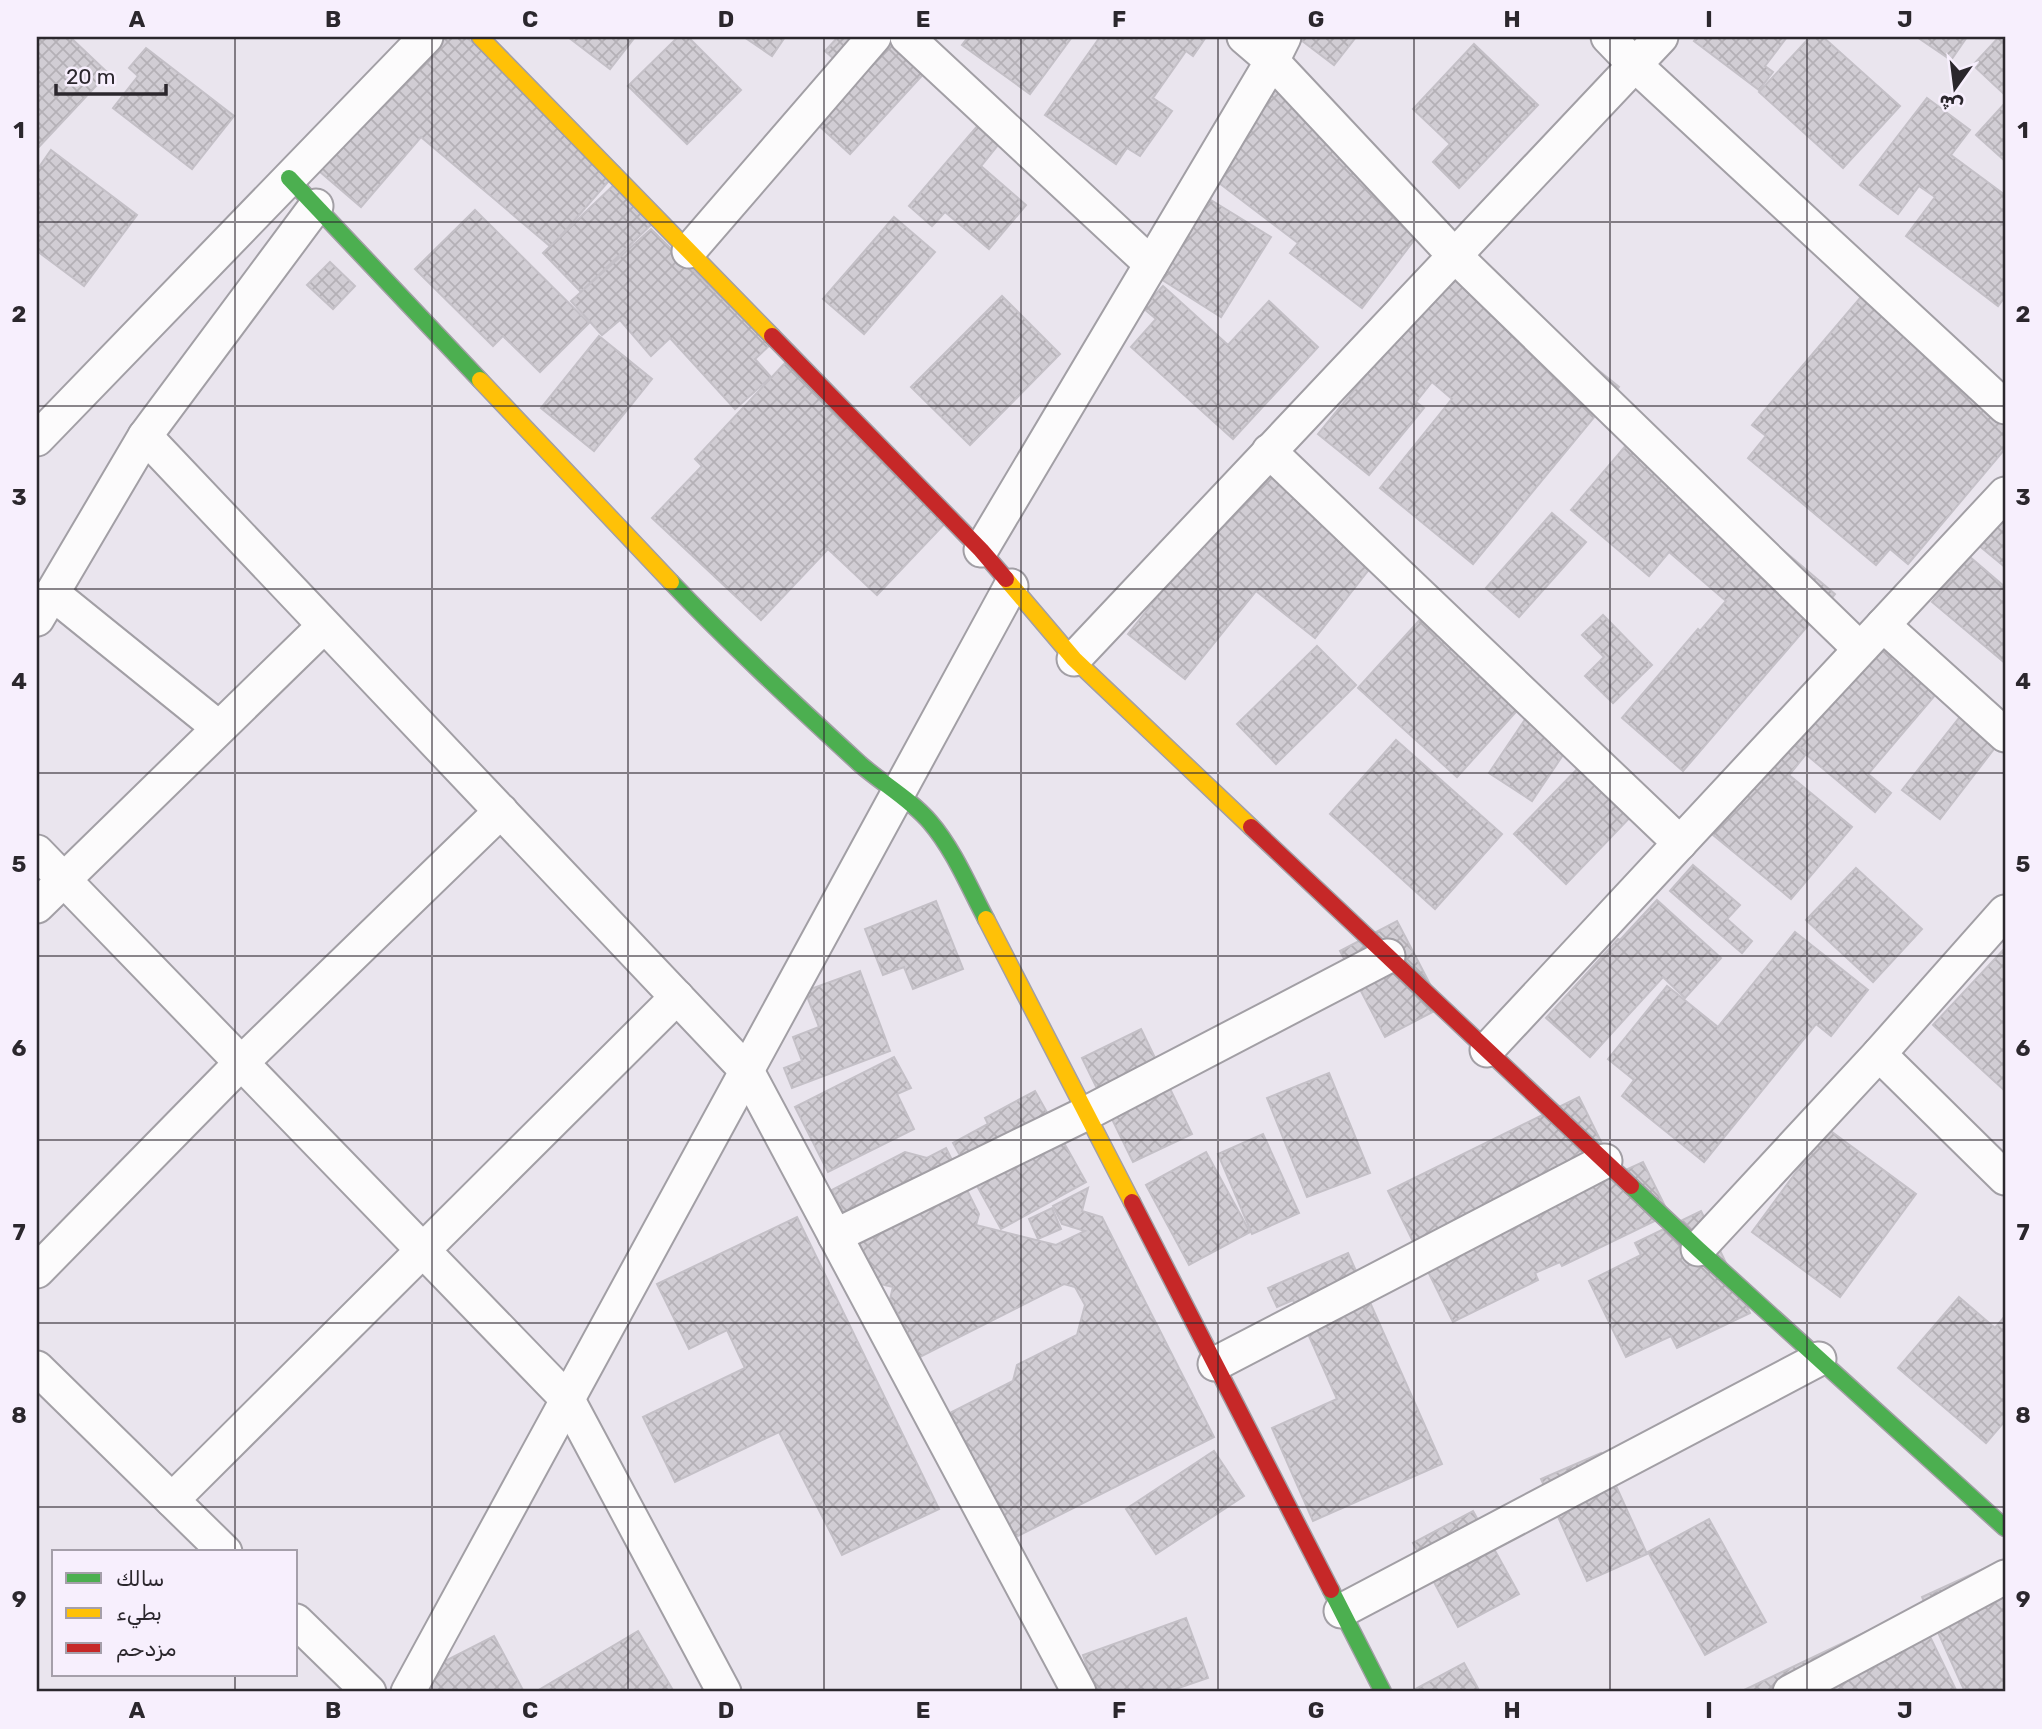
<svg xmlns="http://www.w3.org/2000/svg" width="2042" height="1729" font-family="Rubik,Cairo,sans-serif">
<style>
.building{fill:url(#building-cross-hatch);stroke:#c4c0c7;stroke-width:2}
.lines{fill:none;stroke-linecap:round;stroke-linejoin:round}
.street-casing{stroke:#a29fa5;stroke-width:37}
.fast-casing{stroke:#a29fa5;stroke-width:19}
.slow-casing{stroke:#a29fa5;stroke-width:19}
.jam-casing{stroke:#a29fa5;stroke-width:19}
.street{stroke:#fcfbfc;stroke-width:33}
.fast{stroke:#4caf50;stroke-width:16}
.slow{stroke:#ffc107;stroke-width:16}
.jam{stroke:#c62828;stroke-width:16}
.grid{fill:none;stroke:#2b272d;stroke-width:2;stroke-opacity:0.55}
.neatline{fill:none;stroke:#2b272d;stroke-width:2.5}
.grid-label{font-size:23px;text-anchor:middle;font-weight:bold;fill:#2b272d}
</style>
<defs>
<pattern id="building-cross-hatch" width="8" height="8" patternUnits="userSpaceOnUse" patternTransform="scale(1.75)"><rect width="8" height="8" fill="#d1cdd4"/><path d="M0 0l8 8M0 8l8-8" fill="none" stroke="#b4b0b6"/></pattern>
</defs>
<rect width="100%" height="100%" fill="#eae5ee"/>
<g class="building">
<path d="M37,37H70L108,73L37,149Z"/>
<path d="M411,37H466L620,168L551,247L421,137L361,207L306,160Z"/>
<path d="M568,37H635L610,69Z"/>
<path d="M678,37H688L741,90L687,144L628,86Z"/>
<path d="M744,37H785L772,56Z"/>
<path d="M838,37H892L928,69L850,154L795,104L835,60L825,51Z"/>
<path d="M968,37H1072L1030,94L962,45Z"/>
<path d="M1100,37H1206L1193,56L1186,51L1153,98L1172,111L1140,156L1127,148L1116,164L1045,115Z"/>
<path d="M1297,37H1356L1334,65Z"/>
<path d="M1697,37H1787L1765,66L1773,72L1759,90L1694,41Z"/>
<path d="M1810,37H1823L1900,106L1843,168L1759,92Z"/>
<path d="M1917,37H1967L1951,60Z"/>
<path d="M1999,37H2005V95L1973,65Z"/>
<path d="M1474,44L1538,105L1459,188L1433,162L1450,144L1413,109Z"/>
<path d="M146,48L234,116L192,169L113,108L138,76L129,68Z"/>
<path d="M1272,78L1432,217L1362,308L1290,253L1298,243L1202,170Z"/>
<path d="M1927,98L1970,130L1951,155L2005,195V297L1998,306L1906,236L1935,197L1919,186L1898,214L1860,185Z"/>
<path d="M2005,103V161L1976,135Z"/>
<path d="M986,116L1007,134L981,166L1026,205L989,249L945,212L932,226L909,206Z"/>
<path d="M51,150L137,215L84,286L37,251V170Z"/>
<path d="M618,181L656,220L581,292L543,253Z"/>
<path d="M1206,197L1271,237L1221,317L1156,276Z"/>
<path d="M475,210L589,323L540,372L503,336L493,346L415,269Z"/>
<path d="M894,217L935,252L864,334L823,299Z"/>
<path d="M651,229L770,345L755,359L771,377L735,409L670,338L651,356L620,320L602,335L571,301Z"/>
<path d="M1461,259L1619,387L1473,564L1380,488L1452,399L1432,382L1416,402L1424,408L1369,475L1318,434Z"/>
<path d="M330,262L355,286L333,309L307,285Z"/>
<path d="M1872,284L2005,396V449L1908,564L1890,549L1876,565L1748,458L1766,436L1752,425Z"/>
<path d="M1163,286L1228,345L1269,301L1318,347L1233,439L1131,347L1156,319L1143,308Z"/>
<path d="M1002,296L1060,354L970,445L911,387Z"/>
<path d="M599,336L652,379L594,451L541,408Z"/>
<path d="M786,362L951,517L877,595L828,549L761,620L652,518L702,466L695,459Z"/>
<path d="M1640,429L1835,594L1683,771L1622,718L1698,629L1700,631L1726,601L1669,552L1649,576L1571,510Z"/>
<path d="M1270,456L1386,548L1315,638L1256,591L1185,679L1128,634Z"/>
<path d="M2005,507V567L1976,543Z"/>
<path d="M1552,513L1586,542L1519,617L1486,588Z"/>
<path d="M1970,557L2005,587V663L1932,602Z"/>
<path d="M1435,603L1534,692L1457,777L1358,688Z"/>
<path d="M1603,615L1652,665L1613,703L1585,676L1604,657L1582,635Z"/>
<path d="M1885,629L1947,681L1868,774L1891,793L1875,812L1790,741Z"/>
<path d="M1317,646L1356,685L1276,764L1237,724Z"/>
<path d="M1967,708L2004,736L1940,819L1902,790Z"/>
<path d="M1532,709L1575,737L1532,801L1489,773Z"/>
<path d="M1779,731L1807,753L1789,775L1852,827L1791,899L1701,825Z"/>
<path d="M1396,740L1502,834L1435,909L1330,814Z"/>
<path d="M1586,760L1638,809L1566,884L1514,834Z"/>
<path d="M1693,865L1740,905L1727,919L1752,941L1742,953L1670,891Z"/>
<path d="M1856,868L1922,929L1873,982L1806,920Z"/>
<path d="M1657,900L1721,958L1685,998L1663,977L1590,1057L1546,1018L1618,939L1620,940Z"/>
<path d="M936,901L963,969L913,989L904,967L883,975L865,929Z"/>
<path d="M1397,921L1442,1007L1385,1037L1340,951Z"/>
<path d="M1795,932L1868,990L1831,1036L1816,1024L1704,1162L1622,1096L1634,1080L1608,1059L1667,986L1718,1027Z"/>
<path d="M2005,948V1091L1933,1025Z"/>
<path d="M860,971L890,1051L792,1088L784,1068L802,1061L793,1037L819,1027L805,991Z"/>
<path d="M1141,1029L1192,1134L1133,1162L1082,1058Z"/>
<path d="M894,1057L911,1088L897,1094L914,1129L828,1172L795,1107Z"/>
<path d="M1329,1073L1370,1173L1307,1197L1267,1098Z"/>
<path d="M1035,1091L1086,1182L1001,1229L953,1143L988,1124L985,1118Z"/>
<path d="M1579,1097L1617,1174L1643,1162L1669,1214L1562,1266L1560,1262L1535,1273L1538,1280L1453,1322L1388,1191Z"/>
<path d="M1828,1129L1916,1194L1840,1297L1752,1232Z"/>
<path d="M1263,1134L1299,1213L1252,1234L1218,1154Z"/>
<path d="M946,1148L979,1214L976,1225L1056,1245L1085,1231L1062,1224L1053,1206L1088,1188L1082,1211L1102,1217L1214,1437L1012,1539L948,1414L1013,1381L1017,1365L1077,1335L1085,1305L1075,1287L1064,1284L920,1357L890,1299L893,1287L880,1284L832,1190L905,1152L927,1158Z"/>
<path d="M1206,1152L1250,1232L1189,1265L1146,1185Z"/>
<path d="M1052,1208L1061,1229L1038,1239L1029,1219Z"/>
<path d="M1701,1211L1750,1313L1677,1348L1671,1336L1626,1357L1589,1281L1641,1255L1635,1243Z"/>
<path d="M797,1217L939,1509L842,1555L779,1432L675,1482L643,1417L745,1368L727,1330L689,1349L657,1284Z"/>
<path d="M1348,1253L1442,1464L1313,1521L1272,1428L1337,1399L1293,1300L1277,1307L1268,1288Z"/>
<path d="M1959,1297L1995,1328L2005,1316V1421L1986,1443L1898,1368Z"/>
<path d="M1214,1451L1244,1496L1156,1554L1126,1509Z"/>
<path d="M1601,1453L1647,1554L1587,1581L1541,1479Z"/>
<path d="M1473,1511L1519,1594L1458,1627L1413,1543Z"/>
<path d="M1709,1519L1766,1622L1705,1655L1648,1552Z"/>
<path d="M2005,1559V1692H1965L1922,1597Z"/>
<path d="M1916,1608L1957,1692H1740Z"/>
<path d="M1186,1618L1208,1678L1167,1692H1096L1083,1655Z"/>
<path d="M638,1631L674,1692L537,1691Z"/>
<path d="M494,1636L524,1692H417L410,1679Z"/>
<path d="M1464,1663L1480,1692H1410Z"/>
</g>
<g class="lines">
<g class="street-casing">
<g id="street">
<path d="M907,37L1151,264"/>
<path d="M1244,37L1272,61L1454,255L1860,649"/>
<path d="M1608,37L1634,64L2005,407"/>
<path d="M689,251L874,37"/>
<path d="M145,436L747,1071L1079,1692"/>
<path d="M37,439L426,37"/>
<path d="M1269,451L1680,843"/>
<path d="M981,550L1272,61L1284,37"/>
<path d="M52,593L219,728"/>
<path d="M37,619L145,436L316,206"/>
<path d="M1883,625L2005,735"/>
<path d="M1074,659L1661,37"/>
<path d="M37,852L568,1400L724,1692"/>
<path d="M37,906L324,626"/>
<path d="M1487,1050L2005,494"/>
<path d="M1879,1054L2005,1178"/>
<path d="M835,1236L1087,1113L1388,956"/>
<path d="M1698,1249L1879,1054L2005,912"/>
<path d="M37,1271L241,1063L501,811"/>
<path d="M1215,1364L1605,1161"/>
<path d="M37,1368L225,1552"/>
<path d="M172,1500L677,997"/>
<path d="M1341,1611L1819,1359"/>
<path d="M296,1621L369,1692"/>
<path d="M408,1692L1011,586"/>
<path d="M1790,1692L2005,1577"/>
</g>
</g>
<g class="fast-casing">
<g id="fast">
<path d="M289,178L480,380"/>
<path d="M671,582C731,645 796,705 860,764C883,784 910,799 930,822C954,850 969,887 986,919"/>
<path d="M1631,1186L1698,1249L2005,1528"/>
<path d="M1331,1590L1383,1692"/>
</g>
</g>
<g class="slow-casing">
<g id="slow">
<path d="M480,37L772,336"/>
<path d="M480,380L671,582"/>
<path d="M1006,579L1074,659L1251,827"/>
<path d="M986,919L1132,1202"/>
</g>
</g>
<g class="jam-casing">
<g id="jam">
<path d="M772,336L981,550L1006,579"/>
<path d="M1251,827L1631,1186"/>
<path d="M1132,1202L1331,1590"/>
</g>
</g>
<use href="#street" class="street"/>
<use href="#fast" class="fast"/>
<use href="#slow" class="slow"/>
<use href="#jam" class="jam"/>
</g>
<path class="grid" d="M235,37V1552M432,37V1692M628,37V1692M824,37V1692M1021,37V1692M1218,37V1692M1414,37V1692M1610,37V1692M1807,37V1692M37,222H2005M37,406H2005M37,589H2005M37,773H2005M37,956H2005M37,1140H2005M37,1323H2005M37,1507H2005M235,1675V1692"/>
<rect width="2042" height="1729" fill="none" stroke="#f7effd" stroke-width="77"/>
<rect x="52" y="1550" width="245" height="126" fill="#f7effd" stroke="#a59faa" stroke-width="2"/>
<rect x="66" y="1573" width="35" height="10" fill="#4caf50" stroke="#a59faa" stroke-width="2"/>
<text x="116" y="1586" font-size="21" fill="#2b272d">سالك</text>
<rect x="66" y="1608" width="35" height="10" fill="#ffc107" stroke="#a59faa" stroke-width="2"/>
<text x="116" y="1620" font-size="21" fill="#2b272d">بطيء</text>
<rect x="66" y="1643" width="35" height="10" fill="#c62828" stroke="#a59faa" stroke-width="2"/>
<text x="116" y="1656" font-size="21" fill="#2b272d">مزدحم</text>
<g transform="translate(1955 88) rotate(194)" stroke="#f7effd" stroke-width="5" paint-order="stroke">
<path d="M0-5L12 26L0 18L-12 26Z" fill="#2b272d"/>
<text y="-10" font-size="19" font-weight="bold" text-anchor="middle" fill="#2b272d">ش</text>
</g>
<path d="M56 84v10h110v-10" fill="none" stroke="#2b272d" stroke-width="3.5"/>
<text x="66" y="84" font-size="21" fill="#2b272d" stroke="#f7effd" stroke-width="5" paint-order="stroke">20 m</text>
<rect x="38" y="38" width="1966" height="1652" class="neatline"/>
<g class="grid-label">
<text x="137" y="27">A</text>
<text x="333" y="27">B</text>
<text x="530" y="27">C</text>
<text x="726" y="27">D</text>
<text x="923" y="27">E</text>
<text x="1119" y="27">F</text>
<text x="1316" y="27">G</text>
<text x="1512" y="27">H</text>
<text x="1709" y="27">I</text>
<text x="1905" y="27">J</text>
<text x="19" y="138">1</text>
<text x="2023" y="138">1</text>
<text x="19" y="322">2</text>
<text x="2023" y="322">2</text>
<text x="19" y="505">3</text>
<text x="2023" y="505">3</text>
<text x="19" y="689">4</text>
<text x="2023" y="689">4</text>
<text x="19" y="872">5</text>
<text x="2023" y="872">5</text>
<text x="19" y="1056">6</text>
<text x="2023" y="1056">6</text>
<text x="19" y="1240">7</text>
<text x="2023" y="1240">7</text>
<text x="19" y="1423">8</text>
<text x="2023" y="1423">8</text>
<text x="19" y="1607">9</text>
<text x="2023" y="1607">9</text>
<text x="137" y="1718">A</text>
<text x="333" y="1718">B</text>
<text x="530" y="1718">C</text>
<text x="726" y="1718">D</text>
<text x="923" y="1718">E</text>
<text x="1119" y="1718">F</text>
<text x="1316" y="1718">G</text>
<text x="1512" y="1718">H</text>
<text x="1709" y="1718">I</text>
<text x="1905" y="1718">J</text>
</g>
</svg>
